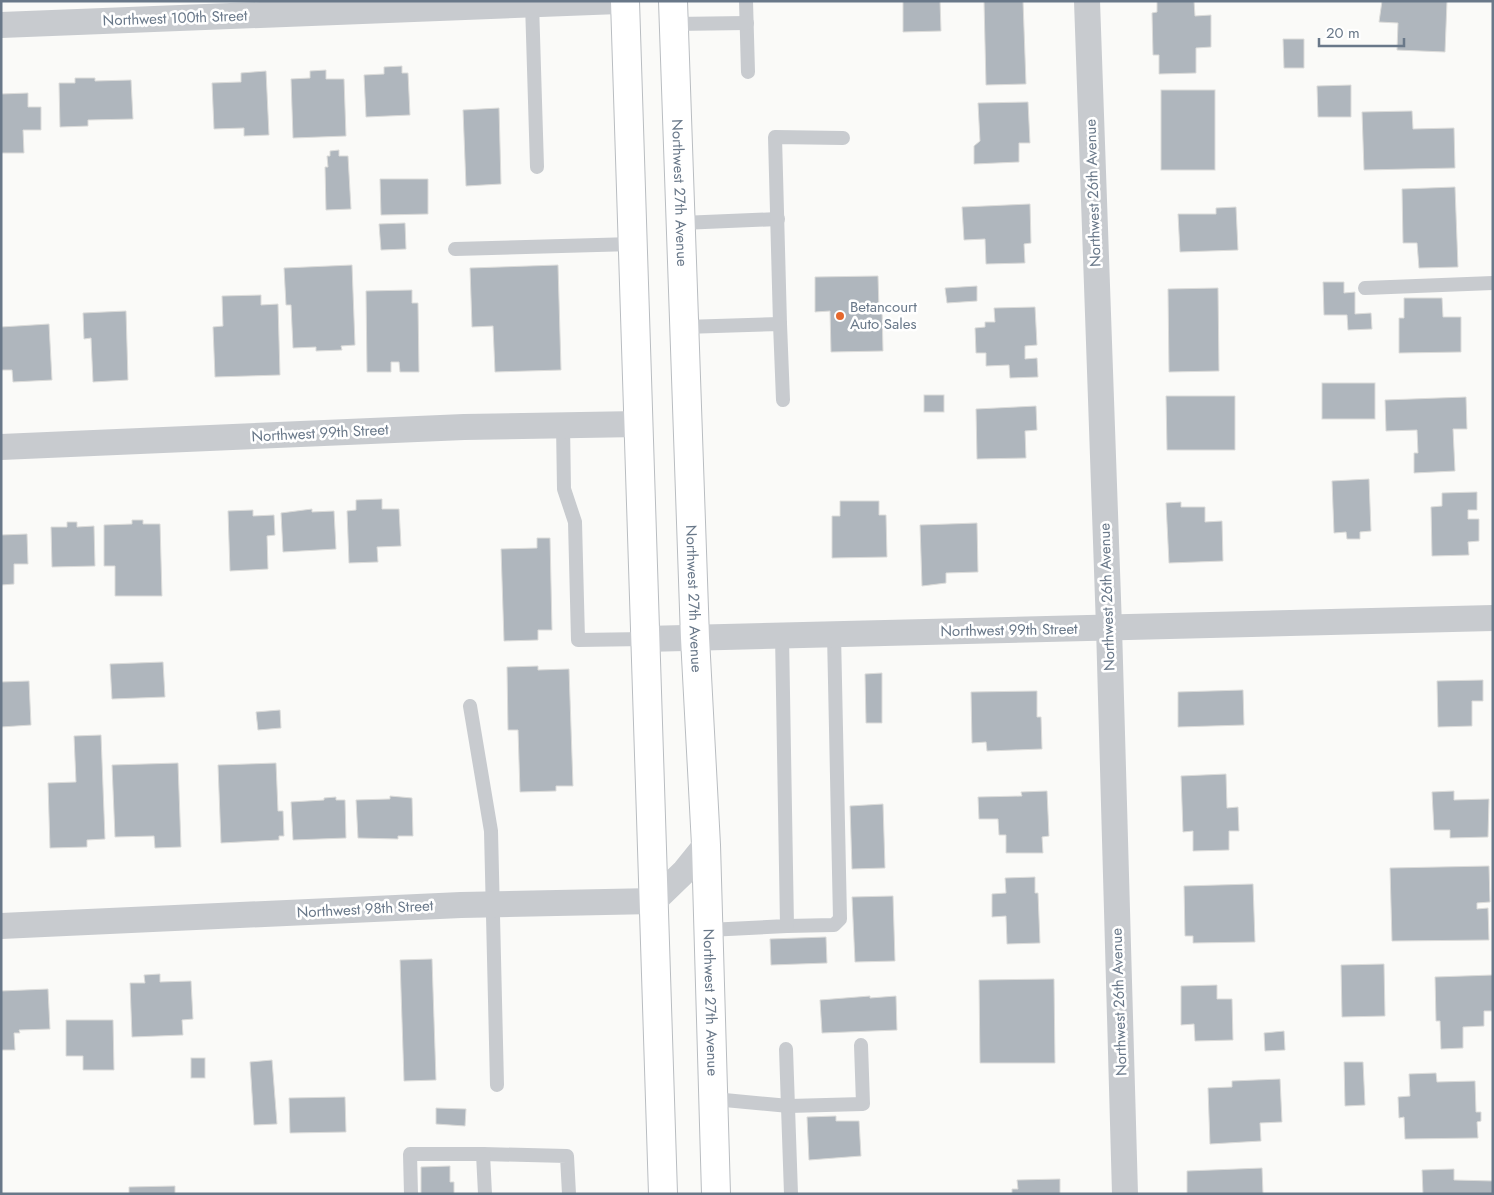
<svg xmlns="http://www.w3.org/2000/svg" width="1494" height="1195" font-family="Jost,sans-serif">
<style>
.building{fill:#afb6bd;stroke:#dcdcda}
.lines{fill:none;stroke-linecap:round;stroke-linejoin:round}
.primary-casing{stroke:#b9bdc1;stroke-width:30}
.service{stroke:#c8cbcf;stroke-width:14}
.minor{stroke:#c8cbcf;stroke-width:26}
.primary{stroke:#fff;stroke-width:28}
.poi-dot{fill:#e5682d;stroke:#fff;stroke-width:2}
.labels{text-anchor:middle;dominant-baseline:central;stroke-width:5;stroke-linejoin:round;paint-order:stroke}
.street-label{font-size:15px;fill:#697889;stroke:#fff}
.poi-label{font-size:15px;fill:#697889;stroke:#fff;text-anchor:start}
</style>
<rect width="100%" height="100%" fill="#fafaf8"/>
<g class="building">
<path d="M903,1H940L941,31L903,32Z"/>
<path d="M984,1H1023L1026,84L986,85Z"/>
<path d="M1157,1H1194L1195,16L1211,15V47L1196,48V73L1159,74V55H1153L1152,13L1157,12Z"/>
<path d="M1382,1H1447L1445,52L1397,50L1398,23L1379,22Z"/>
<path d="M1283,39H1304V68H1284Z"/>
<path d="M402,66V73H408L410,115L366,117L364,75L384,74V67Z"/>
<path d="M326,70V79H344L346,136L293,138L291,79L310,78V71Z"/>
<path d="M266,71L269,135L244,136V128L214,129L212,83L241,82V73Z"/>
<path d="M75,78H95V81L131,80L133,119L88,120V126L60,127L59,83H75Z"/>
<path d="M1351,85V117H1318L1317,86Z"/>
<rect x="1161" y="90" width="54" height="80"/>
<path d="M28,93V107H41V130H23L24,153H1V94Z"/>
<path d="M1028,102L1030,143H1019V162L974,164V146L980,141L978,103Z"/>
<path d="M499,108L501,184L466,186L463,110Z"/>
<path d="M1412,111L1413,129L1454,128L1455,168L1364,170L1362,112Z"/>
<path d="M339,150V156H348L351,209L326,210L325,167H328L327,156H330V151Z"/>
<path d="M380,179H428V214L381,215Z"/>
<path d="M1455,187L1458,267L1419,268L1417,243H1403L1402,189Z"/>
<path d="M1030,204L1031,243L1024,244L1025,263L986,264L985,239L964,240L962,207Z"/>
<path d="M1236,207L1238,250L1180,252L1178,214H1216V208Z"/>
<path d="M405,223L406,249L381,250L379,224Z"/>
<path d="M352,265L355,345L341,346L342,350L316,351V347L293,348L291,305H286L284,268Z"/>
<path d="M558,265L561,370L495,372L493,326L472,327L470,268Z"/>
<path d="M878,276L879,310L882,309L883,351L831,352L830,311L815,312V277Z"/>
<path d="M1323,282H1344V293L1355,292V314L1371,313L1372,329L1348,330L1347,315H1324Z"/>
<path d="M977,286V301L947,303L945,288Z"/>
<path d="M1218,288L1219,371L1169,372L1168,289Z"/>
<path d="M412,290V303H418L419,372H400L399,362H391V372H367L366,291Z"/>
<path d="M261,295V305L278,304L280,375L215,377L213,327L223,326L222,296Z"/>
<path d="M1404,298H1442L1443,317H1461V352L1399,353V318H1404Z"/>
<path d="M1035,307L1037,345L1025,346V359L1037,358L1038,377L1010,378L1009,365L986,366V353H976L975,328L985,327V322H995L994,308Z"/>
<path d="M126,311L128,380L93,382L91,338L84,339L83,313Z"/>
<path d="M49,324L52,380L13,382L12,370H1V327Z"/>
<rect x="1322" y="383" width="53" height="36"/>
<rect x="924" y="395" width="20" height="17"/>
<path d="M1166,396H1235V450H1167Z"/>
<path d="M1466,397L1467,429H1453L1455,471L1414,473V453H1418L1417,430L1386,431L1385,400Z"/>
<path d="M1036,406L1037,430L1025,431L1026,458L977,459L976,409Z"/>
<path d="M1369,479L1371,531L1360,532V539H1347L1346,532L1334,533L1332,481Z"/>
<path d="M1477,492V510H1468V519H1479V541L1468,542L1469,555L1432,556L1431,507L1442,506V493Z"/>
<path d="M382,499V509H399L401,546L377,547L378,562L349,563L347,511L356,510V500Z"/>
<path d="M840,501H879V515H886L887,557L832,558V516H840Z"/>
<path d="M1181,502V507H1205V522L1222,521L1223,561L1169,563L1166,503Z"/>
<path d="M312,509V512L334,511L336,549L283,552L281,513Z"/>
<path d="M253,510V516L274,515L275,535L267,536L268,569L230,571L228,511Z"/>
<path d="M132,520H143V524H160L162,596H115V566H104V525L132,524Z"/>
<path d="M67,522H77V527L94,526L95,566L52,567L51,527H67Z"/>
<path d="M977,523L978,572L946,573V583L922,586L920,525Z"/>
<path d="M27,534L28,564H14V584L1,585V535Z"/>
<path d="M537,538H550L552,630H538V640L504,641L501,549L537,548Z"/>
<path d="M163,662L165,697L112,699L110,664Z"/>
<path d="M538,666V670L569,669L573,786H556V791L520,792L518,730H508L507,667Z"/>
<path d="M882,673V723H866L865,674Z"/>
<path d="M1483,680V701H1472V726L1438,727L1437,681Z"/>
<path d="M29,681L31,725L1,727V682Z"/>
<path d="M1243,690L1244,725L1178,727V692Z"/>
<path d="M1037,691V717H1041L1042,749L987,751L986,742L972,743L971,692Z"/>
<path d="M280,710L281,728L258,730L256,712Z"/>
<path d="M101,735L105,839L87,840V847L50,848L48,783L76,782L74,736Z"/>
<path d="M178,763L181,847L155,848L154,836L115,837L112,765Z"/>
<path d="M276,763L278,811H283L284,836H279V840L221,843L218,765Z"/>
<path d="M1226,774L1227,808L1238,807L1239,831H1229V850L1193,851V831L1183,832L1181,776Z"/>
<path d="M1047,791L1049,836L1042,837L1043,853H1006V835H999L998,819H979L978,797L1022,796L1021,792Z"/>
<path d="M1454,791V800L1489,799L1488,837L1450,838V830H1434L1432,792Z"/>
<path d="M390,796L412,798L413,836H398V839L358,838L356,800L390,799Z"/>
<path d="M336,797V800H345L346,838L293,840L291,802L324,800V798Z"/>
<path d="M883,804L885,868L852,869L850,806Z"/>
<path d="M1489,866L1490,902L1477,903V909L1488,908L1489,940L1392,941L1390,868Z"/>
<path d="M1035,877V893H1038L1040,943L1007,944L1006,916L992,917V894L1006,893L1005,878Z"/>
<path d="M1253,884L1255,942L1193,943V936H1185L1184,886Z"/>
<path d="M893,896L895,961L855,962L852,897Z"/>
<path d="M826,937L827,963L771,965L770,939Z"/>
<path d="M432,959L436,1080L404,1081L400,960Z"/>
<path d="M1384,964L1385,1016L1342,1017L1341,965Z"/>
<path d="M160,974V982L191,981L193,1019L182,1020L183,1035L132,1037L130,983H145L144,975Z"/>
<path d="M1493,975V1011H1484V1026L1463,1027V1048L1441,1049L1440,1021H1436L1435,977Z"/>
<path d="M1054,979L1055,1063H980L979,980Z"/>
<path d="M1217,985V999H1232L1233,1040L1195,1041L1194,1024L1181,1025V986Z"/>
<path d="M48,989L50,1029L19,1030L20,1033H14L15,1050H1V991Z"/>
<path d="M870,996V998L896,996L897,1030L822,1033L820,1000Z"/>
<path d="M66,1020H113L114,1070H83V1056H66Z"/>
<path d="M1284,1031L1285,1050L1265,1051L1264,1033Z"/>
<rect x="191" y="1058" width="14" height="20"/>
<path d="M272,1060L277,1124L254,1125L250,1062Z"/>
<path d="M1344,1062H1363L1365,1105L1345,1106Z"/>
<path d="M1436,1073L1437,1082L1475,1081L1476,1112H1481V1121L1477,1122L1478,1138L1405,1139L1404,1117L1399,1118L1398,1097L1410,1096L1409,1074Z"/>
<path d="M1280,1079L1282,1122L1260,1123L1261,1141L1210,1144L1208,1088L1232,1087V1081Z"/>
<path d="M345,1097L346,1132L290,1133L289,1098Z"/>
<path d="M436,1108L466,1109L465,1126L436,1124Z"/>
<path d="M836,1116V1121H859L861,1156L809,1160L807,1117Z"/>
<path d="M450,1166V1182H454V1194H421V1167Z"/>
<path d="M1262,1168L1263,1194H1187V1171Z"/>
<path d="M1454,1169V1180L1493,1181V1194H1423L1422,1170Z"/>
<path d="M1060,1179V1194H1012V1189H1018L1017,1180Z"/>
<path d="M175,1186V1194H129V1187Z"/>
</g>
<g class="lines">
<g class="primary-casing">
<g id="primary">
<path d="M625,1L663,1194"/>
<path id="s1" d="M673,1L695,638L706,845L716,1194"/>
</g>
</g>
<g class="service">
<path d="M746,1L748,72"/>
<path d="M532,3L537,167"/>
<path d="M674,24L747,23"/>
<path d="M681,223L778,219"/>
<path d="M455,249L633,244"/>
<path d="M1365,288L1493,283"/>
<path d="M780,324L775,137L843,138"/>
<path d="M684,327L780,324L783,400"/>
<path d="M563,425L564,489L575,522L578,640L645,639"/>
<path d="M470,706L491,831L497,1085"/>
<path d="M787,926L834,925L840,919L834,634"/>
<path d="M708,930L787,926L782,635"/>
<path d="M786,1049L791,1194"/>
<path d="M714,1099L789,1106L863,1104L861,1045"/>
<path d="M483,1154L567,1156L569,1194"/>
<path d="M411,1194L410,1154H483L485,1194"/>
</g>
<g class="minor">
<path d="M1087,1L1109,627L1125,1194"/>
<path d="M1,25L619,1"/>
<path d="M1,447L464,427L639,424"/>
<path d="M645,639L1493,618"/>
<path d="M1,926L461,905L654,901L685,871L706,845"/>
</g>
<use href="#primary" class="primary"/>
</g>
<circle class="poi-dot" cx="840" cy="316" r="5"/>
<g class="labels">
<g class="street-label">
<text transform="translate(175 18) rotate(-2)">Northwest 100th Street</text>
<text stroke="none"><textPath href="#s1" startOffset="192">Northwest 27th Avenue</textPath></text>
<text transform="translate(1093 193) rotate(-92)">Northwest 26th Avenue</text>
<text transform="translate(320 433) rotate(-3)">Northwest 99th Street</text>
<text transform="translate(1107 597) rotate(-92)">Northwest 26th Avenue</text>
<text stroke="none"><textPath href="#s1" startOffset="598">Northwest 27th Avenue</textPath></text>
<text transform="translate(1009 630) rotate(-1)">Northwest 99th Street</text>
<text transform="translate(365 909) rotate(-3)">Northwest 98th Street</text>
<text stroke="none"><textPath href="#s1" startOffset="1002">Northwest 27th Avenue</textPath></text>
<text transform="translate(1119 1002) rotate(-92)">Northwest 26th Avenue</text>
</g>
<g class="poi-label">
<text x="850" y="307">Betancourt<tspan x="850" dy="17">Auto Sales</tspan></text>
</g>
</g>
<rect width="1494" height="1195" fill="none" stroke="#697889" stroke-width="5"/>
<path d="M1319 38v8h85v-8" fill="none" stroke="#697889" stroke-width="2.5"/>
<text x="1326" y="38" font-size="15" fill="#697889" stroke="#ffffff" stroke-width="4" paint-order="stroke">20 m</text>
</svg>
